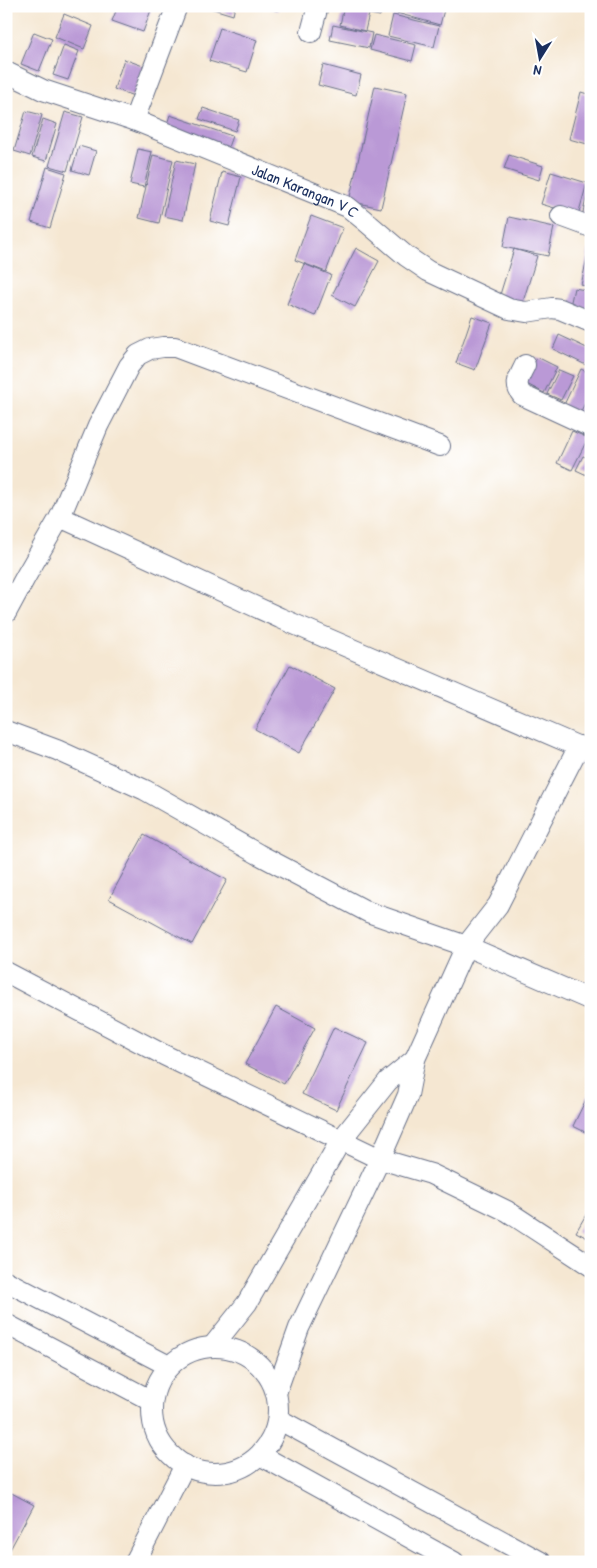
<svg xmlns="http://www.w3.org/2000/svg" width="597" height="1568" font-family="'Patrick Hand',sans-serif">
<style>
.building{fill:#ba99d6}
.lines{fill:none;stroke-linecap:round;stroke-linejoin:round}
.minor-casing{stroke:#676f87;stroke-width:22}
.minor{stroke:#fff;stroke-width:20}
.labels{text-anchor:middle;dominant-baseline:central;stroke-width:5;stroke-linejoin:round;paint-order:stroke}
.street-label{font-size:16px;fill:#1b2f5e;stroke:#fff}
</style>
<rect width="100%" height="100%" fill="#fff"/>
<filter id="ink" filterUnits="userSpaceOnUse"><feTurbulence type="fractalNoise" baseFrequency=".02" numOctaves="2"/><feDisplacementMap in="SourceGraphic" scale="10" xChannelSelector="R" yChannelSelector="G"/><feConvolveMatrix kernelMatrix="1 2 1 2 8 2 1 2 1" color-interpolation-filters="sRGB"/></filter>
<filter id="wash" filterUnits="userSpaceOnUse"><feTurbulence type="fractalNoise" baseFrequency=".0096" numOctaves="4" result="noise"/><feDisplacementMap in="SourceGraphic" scale="20" xChannelSelector="R" yChannelSelector="G"/><feGaussianBlur stdDeviation="1.12" result="paint"/><feColorMatrix in="noise" values="0 0 0 0 0 0 0 0 0 0 0 0 0 0 0 0 0 1.4 0 .05"/><feComposite in="paint" operator="in"/></filter>
<g filter="url(#wash)">
<rect width="100%" height="100%" fill="#f5e7d2"/>
<g id="blocks">
<g class="building">
<path d="M118,6H141L151,10L143,32L112,21Z"/>
<path d="M211,6H235L233,15L210,8Z"/>
<path d="M263,6H279L278,11Z"/>
<path d="M344,6H382L380,16L369,14L365,31L340,25Z"/>
<path d="M395,6H445L440,25L393,12Z"/>
<path d="M64,14L93,26L84,49L55,37Z"/>
<path d="M393,15L439,26L434,47L388,36Z"/>
<path d="M333,25L372,33L369,48L330,40Z"/>
<path d="M220,28L257,40L247,72L209,61Z"/>
<path d="M34,32L52,39L39,71L21,64Z"/>
<path d="M374,35L416,45L412,61L370,50Z"/>
<path d="M64,45L79,51L68,80L53,75Z"/>
<path d="M124,59L143,66L134,96L114,89Z"/>
<path d="M323,65L361,75L356,95L318,85Z"/>
<path d="M375,86L407,93L381,208L349,201Z"/>
<path d="M581,92L591,95V145L569,139Z"/>
<path d="M203,108L239,120L235,131L199,119Z"/>
<path d="M26,111L42,115L30,156L14,151Z"/>
<path d="M65,112L83,117L67,171L49,166Z"/>
<path d="M170,115L232,136L227,150L165,130Z"/>
<path d="M43,119L57,124L46,161L32,157Z"/>
<path d="M79,146L96,151L89,175L72,170Z"/>
<path d="M138,149L152,152L144,187L130,184Z"/>
<path d="M153,155L173,160L159,223L139,218Z"/>
<path d="M509,155L543,166L539,180L504,169Z"/>
<path d="M176,160L195,164L183,220L164,216Z"/>
<path d="M47,167L66,173L50,228L31,222Z"/>
<path d="M222,172L241,177L229,226L210,221Z"/>
<path d="M551,172L587,183L578,215L541,204Z"/>
<path d="M590,181H591V223L581,221Z"/>
<path d="M311,216L343,228L326,272L295,260Z"/>
<path d="M509,217L554,227L548,256L503,247Z"/>
<path d="M356,248L379,261L355,307L332,295Z"/>
<path d="M514,249L537,256L522,305L499,298Z"/>
<path d="M589,249H591V287L581,285Z"/>
<path d="M304,264L331,275L315,316L287,304Z"/>
<path d="M574,288L591,291V310L570,306Z"/>
<path d="M472,316L492,323L475,370L456,363Z"/>
<path d="M559,335L591,350V361L588,366L553,349Z"/>
<path d="M537,357L557,367L544,393L525,383Z"/>
<path d="M581,369L591,374V391L578,417L562,409Z"/>
<path d="M559,370L573,376L561,400L547,394Z"/>
<path d="M572,431L588,438L572,470L557,463Z"/>
<path d="M583,456L591,459V477L576,470Z"/>
<path d="M290,665L335,689L299,753L255,729Z"/>
<path d="M144,835L227,880L192,944L109,899Z"/>
<path d="M276,1007L315,1028L284,1084L245,1064Z"/>
<path d="M334,1027L368,1043L336,1110L302,1094Z"/>
<path d="M591,1089V1135L573,1126Z"/>
<path d="M591,1206V1240L576,1232Z"/>
<path d="M6,1490L34,1505L6,1557Z"/>
</g>
</g>
</g>
<g filter="url(#ink)">
<use href="#blocks" fill-opacity="0" stroke="#676f87" stroke-width="1"/>
<g class="lines">
<g class="minor-casing">
<g id="minor">
<path d="M311,32L318,6"/>
<path id="s1" d="M6,72L43,90L134,120L331,200L348,207L364,220L406,256L428,271L509,309L526,312L552,308L560,309L591,322"/>
<path d="M134,120L177,6"/>
<path d="M561,216L591,227"/>
<path d="M525,365C520,376 513,384 522,395L591,427"/>
<path d="M60,517L280,618L591,752"/>
<path d="M6,613L26,576L60,517L98,426L129,366L138,355L150,349L163,347H175L440,446"/>
<path d="M6,731L57,750L145,790L258,854L368,912L466,946L591,1000"/>
<path d="M6,972L164,1055L380,1159L431,1174L507,1211L591,1266"/>
<path d="M415,1059L466,946L498,905L579,746"/>
<path d="M6,1281L169,1366"/>
<path d="M6,1324L152,1401"/>
<path d="M212,1347L247,1303L341,1140L388,1081L415,1059L408,1095L380,1159L299,1328L276,1393"/>
<circle cx="215" cy="1410" r="63"/>
<path d="M278,1419L541,1562"/>
<path d="M260,1455L454,1562"/>
<path d="M135,1562L185,1465"/>
</g>
</g>
<use href="#minor" class="minor"/>
</g>
</g>
<g class="labels">
<g class="street-label">
<text stroke="none"><textPath href="#s1" startOffset="322">Jalan Karangan V C</textPath></text>
</g>
</g>
<rect width="597" height="1568" fill="none" stroke="#fff" stroke-width="25"/>
<g transform="translate(540 58) rotate(191)" stroke="#ffffff" stroke-width="4" paint-order="stroke">
<path d="M0-4L9 19L0 12L-9 19Z" fill="#1b2f5e"/>
<text y="-8" font-size="14" font-weight="bold" text-anchor="middle" fill="#1b2f5e">N</text>
</g>
</svg>
